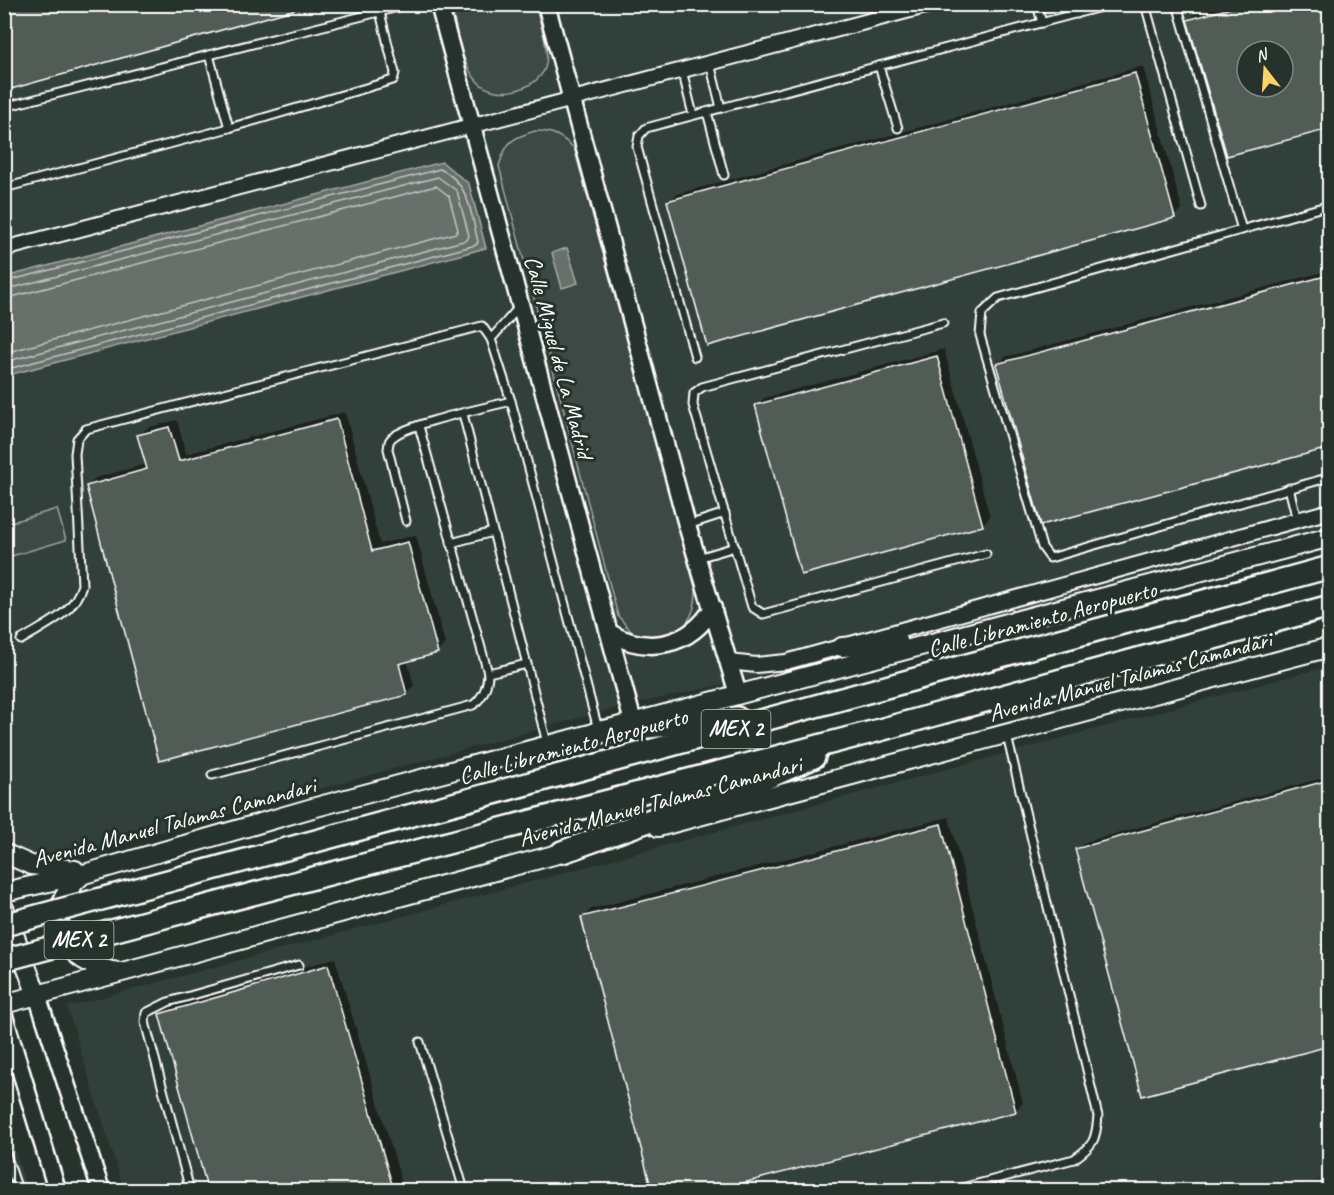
<svg xmlns="http://www.w3.org/2000/svg" width="1334" height="1195" font-family="Caveat,sans-serif">
<style>
.built{fill:#333f3a;fill-rule:evenodd}
.green{fill:#3e4944;stroke:#9ea4a2;stroke-width:1.5}
.water{fill:#67706c;stroke:#a4a9a7;stroke-width:1.5}
.shadow{fill:#0007;fill-rule:evenodd}
.lines{fill:none;stroke-linecap:round;stroke-linejoin:round}
.shore{stroke:#c2c6c4;stroke-width:1.5}
.building{fill:#515c57;stroke:#fff;stroke-width:1.5;fill-rule:evenodd}
.service-casing{stroke:#fff;stroke-width:11}
.minor-casing{stroke:#fff;stroke-width:18}
.tertiary-casing{stroke:#fff;stroke-width:21}
.secondary-casing{stroke:#fff;stroke-width:22}
.trunk-casing{stroke:#fff;stroke-width:26}
.service{stroke:#26332d;stroke-width:7}
.minor{stroke:#26332d;stroke-width:14}
.tertiary{stroke:#26332d;stroke-width:16}
.secondary{stroke:#26332d;stroke-width:18}
.trunk{stroke:#26332d;stroke-width:21}
.trunk-bridge-casing{stroke:#fff;stroke-width:26;stroke-linecap:butt}
.trunk-bridge{stroke:#26332d;stroke-width:21}
.labels{text-anchor:middle;dominant-baseline:central;stroke-width:6;stroke-linejoin:round;paint-order:stroke}
.shield{fill:#26332d;stroke:#bec2c0;stroke-width:1.5}
.shield-label{font-size:22px;font-weight:bold;fill:#fff}
.street-label{font-size:24px;fill:#fff;stroke:#26332d}
</style>
<rect width="100%" height="100%" fill="#26332d"/>
<filter id="ink" filterUnits="userSpaceOnUse"><feTurbulence type="fractalNoise" baseFrequency=".0167" numOctaves="2"/><feDisplacementMap in="SourceGraphic" scale="12" xChannelSelector="R" yChannelSelector="G"/><feConvolveMatrix kernelMatrix="1 2 1 2 8 2 1 2 1" color-interpolation-filters="sRGB"/></filter>
<g filter="url(#ink)">
<g class="built">
<path d="M5,5H1329V525L788,670L608,710L5,875ZM1247,51H1283V87H1247Z"/>
<path d="M1329,666V1177L1281,1190H124L67,1007Z"/>
<path d="M5,1115L27,1190H5Z"/>
</g>
<g class="green">
<path d="M451,5H535C539,20 551,52 545,68C536,91 496,100 478,82C460,64 457,28 451,5Z"/>
<path d="M535,131C553,131 561,136 574,148L696,591C696,616 683,637 656,637C647,638 637,637 630,630C626,626 622,620 618,616L499,166C506,142 511,138 535,131Z"/>
<path d="M57,509L66,540L5,558V524Z"/>
</g>
<g class="water">
<path d="M442,162L469,184L486,248L5,376V277Z"/>
<path d="M567,248L578,283L562,288L552,253Z"/>
</g>
<g class="shadow">
<path d="M1227,4H1330V127L1228,154L1189,20L1197,12ZM1247,51H1283V87H1247Z"/>
<path d="M1143,66L1182,209L1174,217L669,202L677,194Z"/>
<path d="M1330,270V447L1043,523L998,365L1005,357Z"/>
<path d="M944,349L990,517L982,525L757,406L764,398Z"/>
<path d="M345,412L380,544L416,535L445,644L437,652L407,660L414,686L406,693L88,486L95,478L147,464L139,436L147,428L177,420L186,454Z"/>
<path d="M1330,776V1044L1143,1094L1077,849L1085,842Z"/>
<path d="M949,817L1023,1103L1015,1111L583,917L591,909Z"/>
<path d="M335,958L404,1190H210L160,1014L168,1007Z"/>
</g>
<g class="lines">
<g class="shore">
<path d="M4,282L440,169C469,182 471,213 478,242L476,245L4,370"/>
<path d="M4,290L438,177L457,191L469,236L467,240L4,362"/>
<path d="M4,299L436,186L449,196L458,230L456,233L4,353"/>
</g>
</g>
<g class="building">
<path d="M4,4H300V8L4,91Z"/>
<path d="M1245,4H1329V129L1227,156L1187,20ZM1247,51H1283V87H1247Z"/>
<path d="M1135,73L1175,218L707,346L667,201Z"/>
<path d="M1329,275V448L1041,525L996,364Z"/>
<path d="M937,356L983,526L801,575L755,405Z"/>
<path d="M337,419L372,551L408,542L438,653L399,664L407,695L159,761L86,486L147,469L137,435L169,427L179,461Z"/>
<path d="M1329,780V1046L1142,1096L1075,849Z"/>
<path d="M941,824L1016,1112L712,1191H652L581,917Z"/>
<path d="M328,965L394,1191H208L159,1014Z"/>
</g>
<g class="lines">
<g class="service-casing">
<g id="service">
<path d="M1037,4L1042,23"/>
<path d="M1074,4L1077,14"/>
<path d="M1145,4L1201,206"/>
<path d="M1177,4L1242,230"/>
<path d="M209,55L229,128"/>
<path d="M710,63L721,108"/>
<path d="M879,66L898,128"/>
<path d="M682,70L693,115"/>
<path d="M4,107L410,4"/>
<path d="M707,112L724,175"/>
<path d="M4,188L229,128L393,80L395,73L378,4"/>
<path d="M1330,205L998,298L982,313L980,335L1042,547L1050,558L1330,477"/>
<path d="M943,323L702,387L694,393L693,405L752,607L763,614L986,554"/>
<path d="M491,339L519,307"/>
<path d="M695,357L637,147L639,136L646,128L1112,4"/>
<path d="M463,414L547,743"/>
<path d="M1289,488L1297,520"/>
<path d="M406,521L388,449C389,444 388,440 393,437C410,423 485,408 511,401"/>
<path d="M688,525L725,513"/>
<path d="M451,543L493,532"/>
<path d="M698,558L735,547"/>
<path d="M21,640C45,625 74,614 82,585L75,454L77,439L86,429L482,326L491,339L511,401L598,729"/>
<path d="M488,673L527,664"/>
<path d="M212,775L473,705C483,698 488,685 488,673L419,426"/>
<path d="M420,1042L464,1190"/>
<path d="M4,1148L18,1190"/>
<path d="M190,1190L145,1022L146,1013L168,1002L299,965"/>
<path d="M954,1190L1074,1159C1094,1145 1096,1140 1098,1116L1007,736"/>
</g>
</g>
<g class="minor-casing">
<g id="minor">
<path d="M4,249L933,4"/>
<path d="M729,662L756,665L786,662L1330,511"/>
</g>
</g>
<g class="tertiary-casing">
<g id="tertiary">
<path d="M439,4L633,722"/>
<path d="M546,4L687,525L738,694"/>
<path d="M610,633C648,655 690,646 713,608"/>
<path d="M37,995L101,1190"/>
<path d="M4,1016L57,1190"/>
</g>
</g>
<g class="secondary-casing">
<g id="secondary">
<path d="M842,647L899,644"/>
<path d="M658,827L1330,647"/>
<path d="M4,853L31,865L75,870"/>
<path d="M82,875C36,915 63,965 119,972"/>
<path d="M4,892L84,874L316,807L1330,537"/>
<path d="M4,908L37,995"/>
<path d="M4,1004L576,849"/>
</g>
</g>
<g class="trunk-casing">
<g id="trunk">
<path d="M598,732L737,718"/>
<path d="M562,852L760,781L814,757"/>
<path d="M142,888L1330,567"/>
<path d="M153,920L876,731L1330,606"/>
</g>
</g>
<use href="#service" class="service"/>
<use href="#minor" class="minor"/>
<use href="#tertiary" class="tertiary"/>
<use href="#secondary" class="secondary"/>
<use href="#trunk" class="trunk"/>
<g class="trunk-bridge-casing">
<g id="trunk-bridge">
<path d="M4,925L142,888"/>
<path d="M4,960L153,920"/>
</g>
</g>
<use href="#trunk-bridge" class="trunk-bridge"/>
</g>
</g>
<g class="labels">
<g class="shield">
<rect x="701.5" y="710" width="69" height="38" rx="4.5"/>
<rect x="44.5" y="921" width="69" height="38" rx="4.5"/>
</g>
<g class="shield-label">
<text x="736" y="729">MEX 2</text>
<text x="79" y="940">MEX 2</text>
</g>
<g class="street-label">
<text transform="translate(559 357) rotate(75)">Calle Miguel de La Madrid</text>
<text transform="translate(1042 619) rotate(-15)">Calle Libramiento Aeropuerto</text>
<text transform="translate(1130 676) rotate(-15)">Avenida Manuel Talamas Camandari</text>
<text transform="translate(573 746) rotate(-15)">Calle Libramiento Aeropuerto</text>
<text transform="translate(660 801) rotate(-15)">Avenida Manuel Talamas Camandari</text>
<text transform="translate(174 822) rotate(-15)">Avenida Manuel Talamas Camandari</text>
</g>
</g>
<rect width="1334" height="1195" fill="none" stroke="#26332d" stroke-width="24"/>
<rect x="12" y="12" width="1310" height="1171" fill="none" stroke="#fff" stroke-width="2" filter="url(#ink)"/>
<g transform="translate(1265 69) rotate(343)"><circle r="28" fill="#26332d" stroke="#7d8581" stroke-width="1.5"/>
<path d="M0-4.5L10 22L0 15L-10 22Z" fill="#ffd166"/>
<text y="-9" font-size="16" font-weight="bold" text-anchor="middle" fill="#ffffff">N</text>
</g>
</svg>
